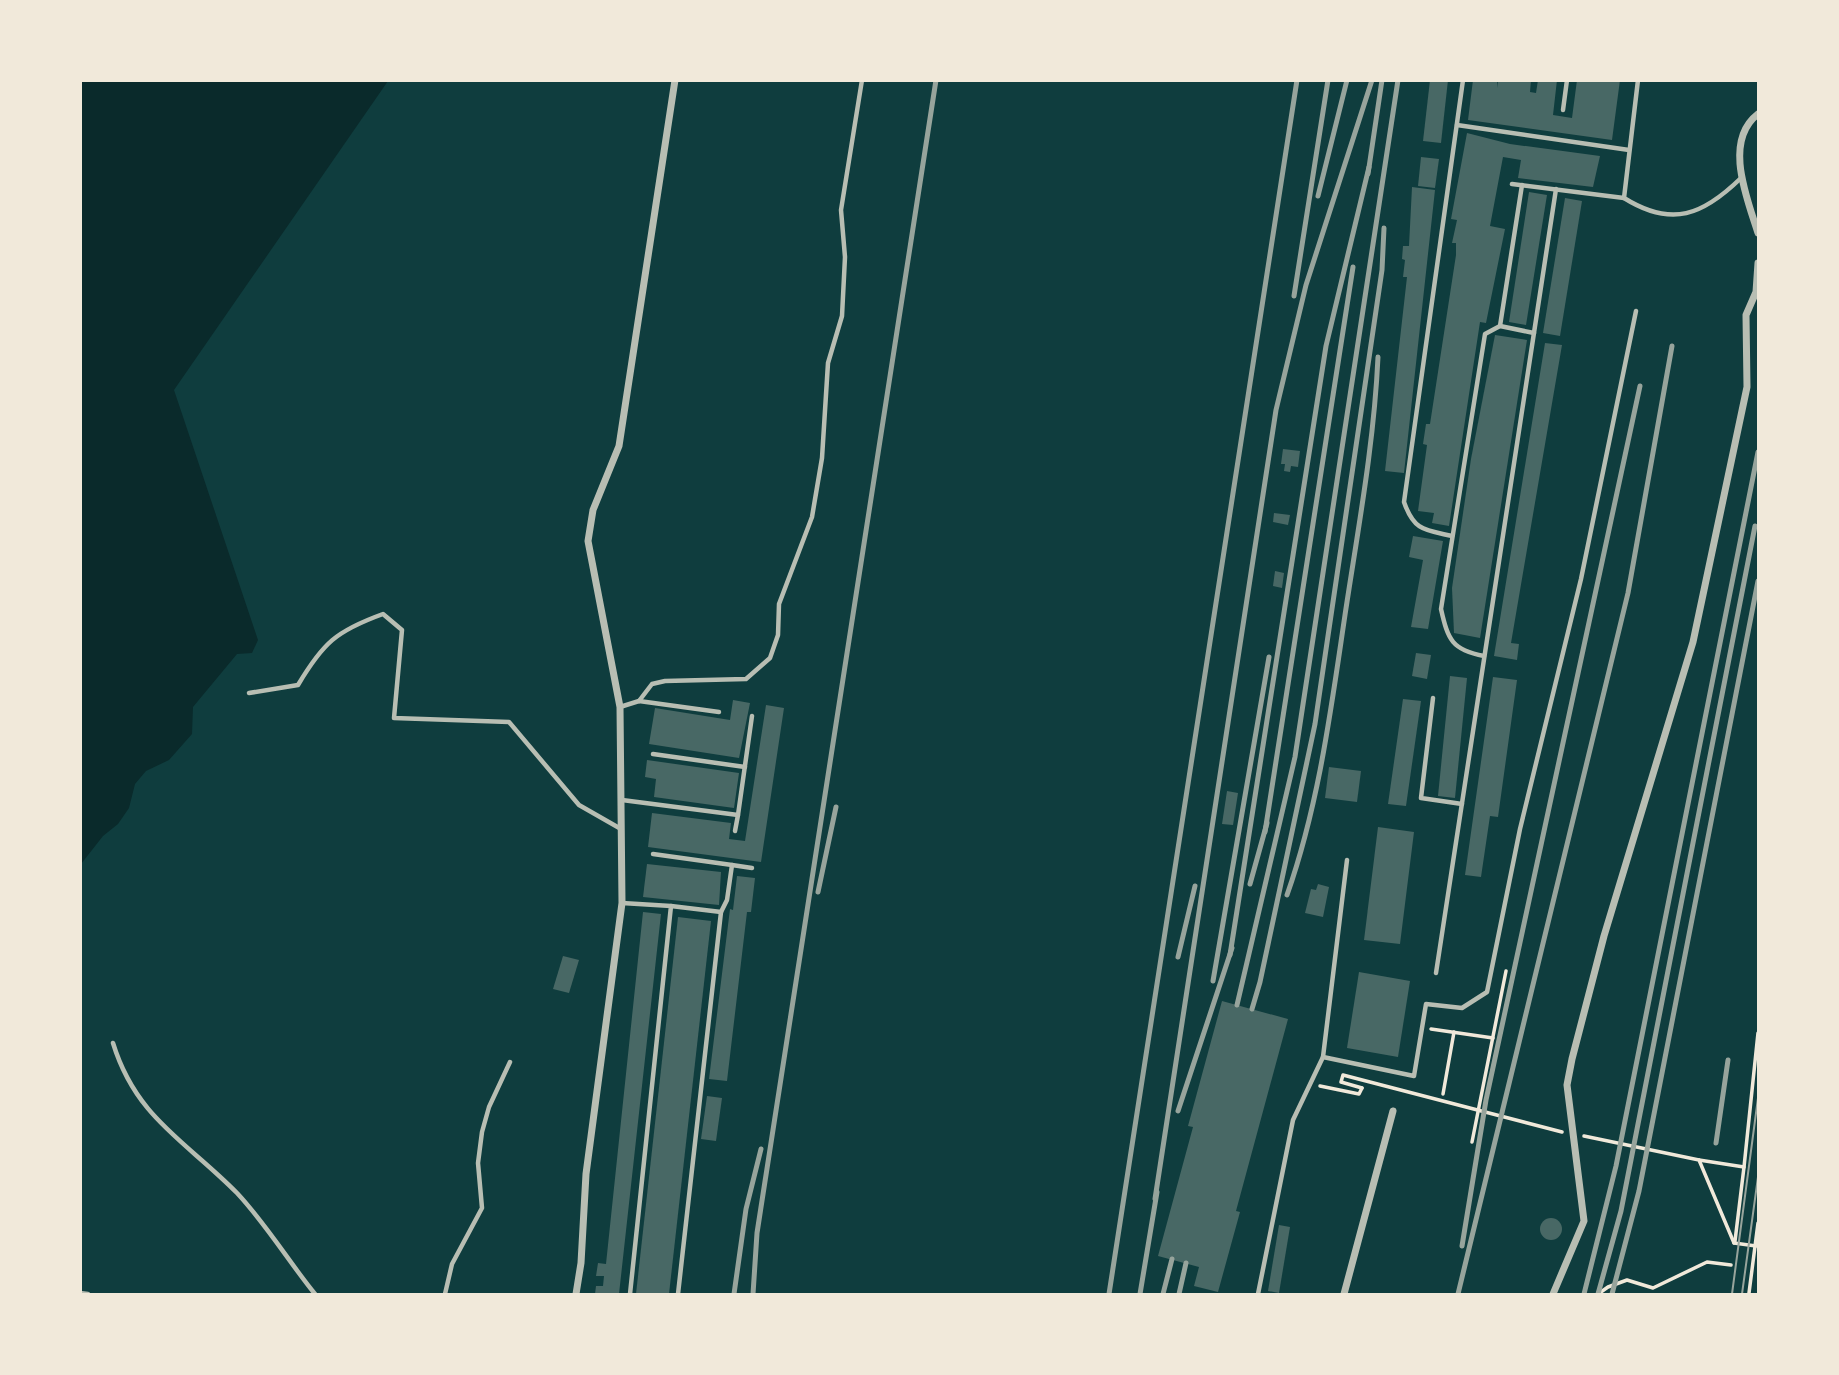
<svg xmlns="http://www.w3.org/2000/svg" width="1839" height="1375" font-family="Helvetica,sans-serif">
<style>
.water{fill:#0a2a2b}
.building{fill:#486865}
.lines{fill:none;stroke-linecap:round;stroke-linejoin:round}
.path{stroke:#f1e9da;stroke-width:3.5}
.service{stroke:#b8beb3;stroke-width:4.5}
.minor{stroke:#b8beb3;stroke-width:7}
.tram{stroke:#97a49c;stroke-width:2}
.rail{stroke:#97a49c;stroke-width:5}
</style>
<rect width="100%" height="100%" fill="#0f3d3e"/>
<path class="water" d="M81,80L388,81L174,390L258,640L252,653L237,654L193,707L192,734L169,760L146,771L135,784L129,808L118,824L103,836L81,864Z"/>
<g class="building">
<path d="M1430,80H1448L1441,143L1423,141Z"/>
<path d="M1473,80H1497V88L1498,80H1531L1530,92L1536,93L1538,80H1557L1553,115L1572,118L1577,80H1620L1612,140L1468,120Z"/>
<path d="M1467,133L1510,144L1600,156L1593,187L1518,178L1521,160L1503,157L1490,226L1505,229L1486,323L1480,322L1449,526L1432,523L1434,513L1418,511L1427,445L1423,444L1426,424H1430L1456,255V243H1452L1457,220L1451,219Z"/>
<path d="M1421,157L1439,159L1435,188L1418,186Z"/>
<path d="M1412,187L1435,190L1404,473L1385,471L1407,277H1403L1405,260L1402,259L1403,246H1409Z"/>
<path d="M1529,192L1547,195L1526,325L1509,322Z"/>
<path d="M1565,198L1582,201L1560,336L1543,333Z"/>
<path d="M1495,335L1527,340L1480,638L1454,633L1452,588L1471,459Z"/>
<path d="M1545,343L1562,345L1511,643L1519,644L1517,660L1494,656Z"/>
<path d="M1283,449L1300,451L1298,467L1291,466L1290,472L1284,471L1285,464H1281Z"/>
<path d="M1274,513L1290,515L1288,525L1273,522Z"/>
<path d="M1413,536L1443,541L1428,629L1411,627L1423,560L1409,557Z"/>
<path d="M1275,571L1284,573L1282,588L1273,586Z"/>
<path d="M1416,653L1431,655L1427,679L1412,676Z"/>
<path d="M1450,676L1467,678L1455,798L1438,796Z"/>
<path d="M1493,677L1517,680L1498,817L1490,816L1481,877L1465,875Z"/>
<path d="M1403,699L1421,701L1406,806L1388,804Z"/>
<path d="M733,700L750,703L739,758L649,744L655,708L730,720Z"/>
<path d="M766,705L784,708L761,862L648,847L652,813L731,823L729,839L745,841Z"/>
<path d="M647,760L739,773L734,808L654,797L656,779L645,777Z"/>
<path d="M1329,767L1361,771L1357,802L1325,798Z"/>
<path d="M1227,791L1238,793L1233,825L1222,824Z"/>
<path d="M1378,827L1414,832L1400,944L1364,940Z"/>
<path d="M647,864L721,872L719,905L643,897Z"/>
<path d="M737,876L755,878L751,912H747L727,1081L709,1079L730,909L733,910Z"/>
<path d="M1318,884L1329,887L1323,917L1305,913L1311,889L1316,890Z"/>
<path d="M643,912L661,914L619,1294H595L596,1286H603L604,1276H596L598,1263L606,1264Z"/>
<path d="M678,917L711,921L669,1294H636Z"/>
<path d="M563,956L579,960L569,993L553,989Z"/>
<path d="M1359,972L1410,981L1398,1057L1347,1048Z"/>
<path d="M1222,1001L1288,1019L1236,1211L1240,1212L1218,1292L1194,1286L1199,1267L1158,1256L1193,1127L1188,1126Z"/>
<path d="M707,1096L722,1098L716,1141L701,1139Z"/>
<circle cx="1551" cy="1229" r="11"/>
<path d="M1279,1225L1290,1227L1279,1293L1268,1291Z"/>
</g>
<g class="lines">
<g class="path">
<path d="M1431,1029L1493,1038"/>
<path d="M1320,1086L1359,1094L1362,1088"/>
<path d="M1362,1088L1341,1082L1343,1075L1562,1132"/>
<path d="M1443,1094L1454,1032"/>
<path d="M1584,1136L1699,1160L1734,1243"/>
<path d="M1472,1142L1506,971"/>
<path d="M1699,1160L1744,1167L1735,1241"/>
<path d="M1744,1167L1758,1033"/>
<path d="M1734,1243L1756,1246"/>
<path d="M1749,1293L1758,1223"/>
<path d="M1598,1294L1608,1287L1627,1280L1653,1288L1707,1262L1731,1265"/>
</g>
<g class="service">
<path d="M1638,80L1624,198C1672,228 1703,215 1741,178"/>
<path d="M1563,110L1567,80"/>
<path d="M1457,125L1629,150"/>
<path d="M1512,184L1624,198"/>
<path d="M1500,326L1522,185"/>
<path d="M1452,536C1425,530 1414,531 1404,502L1463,80"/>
<path d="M1484,656C1452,650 1448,640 1441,609L1485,334L1500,326L1534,333"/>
<path d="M249,693L298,685C323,643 336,631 383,614L402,630L394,718L509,722L579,805L621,829"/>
<path d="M1433,698L1421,798L1462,804"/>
<path d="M639,701L652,684L665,681L746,679L770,658L778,635L779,604L812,517L822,458L828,363L842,316L845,257L841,210L862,80"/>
<path d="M620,707L639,701L719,712"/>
<path d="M653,754L745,767"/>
<path d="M622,800L738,815L752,716"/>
<path d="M735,831L738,815"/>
<path d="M653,854L732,865L727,900L721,912"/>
<path d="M732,865L752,868"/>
<path d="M622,903L671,906L630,1294"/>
<path d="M671,906L721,912L678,1294"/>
<path d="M1436,973L1556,189"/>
<path d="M113,1043C136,1118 186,1141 237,1193C266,1224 289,1262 315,1294"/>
<path d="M1323,1057L1414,1076L1426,1004L1462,1008L1487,992L1520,829L1581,579L1636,311"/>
<path d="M80,1293L88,1294"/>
<path d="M445,1294L452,1264L482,1208L478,1163L482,1132L489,1107L510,1062"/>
<path d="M1258,1294L1293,1120L1323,1057L1347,860"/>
</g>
<g class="minor">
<path d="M1758,114C1723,141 1747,198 1758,233"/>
<path d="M576,1294L581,1263L586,1174L622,903L620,707L588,541L593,510L619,446L675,80"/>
<path d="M1344,1294L1393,1111"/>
<path d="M1553,1294L1584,1221L1567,1085L1572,1059L1604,936L1693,642L1747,387L1746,315L1756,292L1758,263"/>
</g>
<g class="tram">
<path d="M1732,1294L1758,1098"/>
<path d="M1742,1294L1758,1177"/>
</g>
<g class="rail">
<path d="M1368,174L1382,80"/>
<path d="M1318,196L1347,80"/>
<path d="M1294,296L1328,80"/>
<path d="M1265,832L1353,267"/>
<path d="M1250,884L1267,823"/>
<path d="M818,892L836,807"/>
<path d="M1287,895C1319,804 1331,709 1345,615C1358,529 1374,444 1378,357"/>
<path d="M1230,955L1326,346L1369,167"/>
<path d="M1178,957L1195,886"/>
<path d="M1213,981L1269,657"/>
<path d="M1237,1005L1295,757L1398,80"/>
<path d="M1252,1009L1260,982L1315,724L1382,270L1384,228"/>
<path d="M1178,1111L1232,948"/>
<path d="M1716,1143L1728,1060"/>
<path d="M1155,1199L1276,410L1306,285L1372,80"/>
<path d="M1462,1246L1486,1100L1640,386"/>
<path d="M734,1294L746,1209L761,1149"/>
<path d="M753,1294L757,1233L936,80"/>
<path d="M1109,1294L1297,80"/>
<path d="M1140,1294L1157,1192"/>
<path d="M1163,1294L1172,1259"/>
<path d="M1179,1294L1186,1263"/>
<path d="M1458,1294L1628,593L1672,346"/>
<path d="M1584,1294L1616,1166L1758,452"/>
<path d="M1598,1294L1621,1211L1755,526"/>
<path d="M1612,1294L1639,1191L1758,581"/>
</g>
</g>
<rect width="1839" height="1375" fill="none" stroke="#f1e9da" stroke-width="164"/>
</svg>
